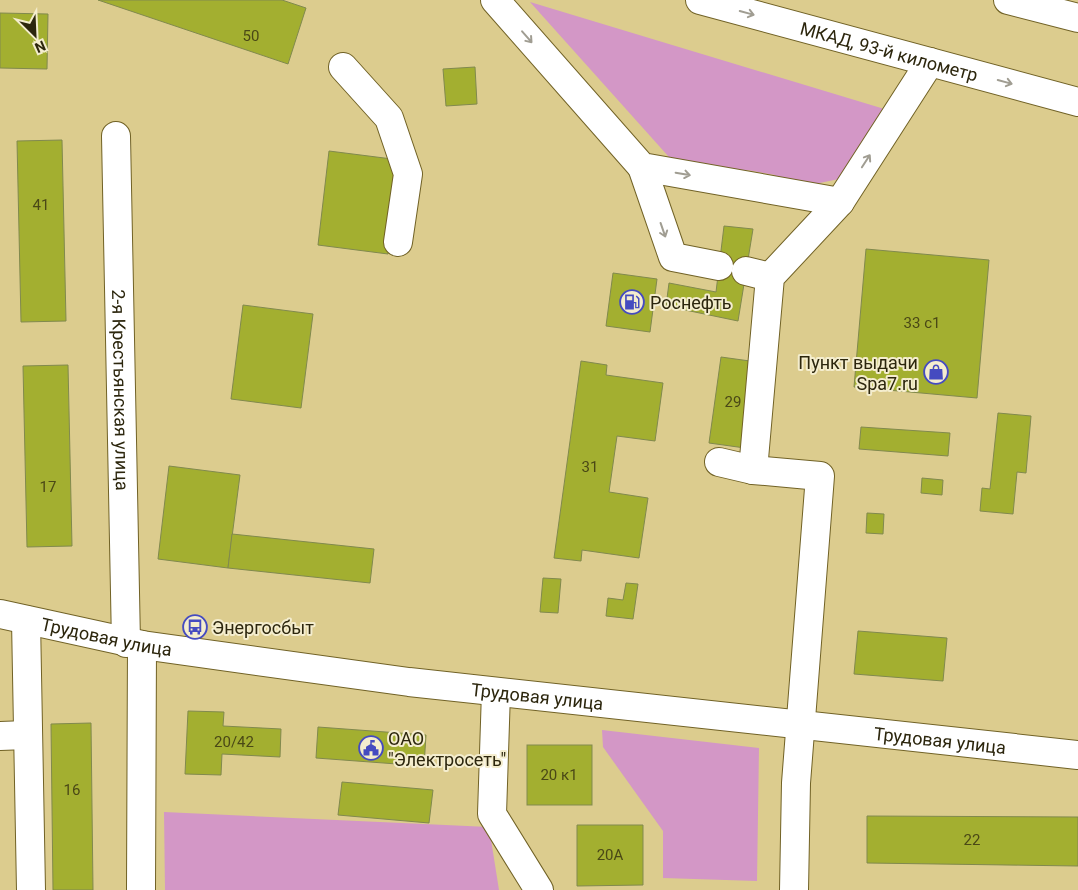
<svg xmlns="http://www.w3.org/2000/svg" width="1078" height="890" font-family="Roboto,sans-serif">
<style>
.green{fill:#d397c6}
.building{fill:#a3af30;stroke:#81894e}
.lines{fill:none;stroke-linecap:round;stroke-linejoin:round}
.minor-casing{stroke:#716226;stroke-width:30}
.major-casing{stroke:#716226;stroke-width:30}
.highway-casing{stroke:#716226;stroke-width:30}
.minor{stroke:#fff;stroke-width:28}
.major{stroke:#fff;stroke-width:28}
.highway{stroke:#fff;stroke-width:28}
.oneway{stroke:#a09d92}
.labels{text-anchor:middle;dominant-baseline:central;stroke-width:4;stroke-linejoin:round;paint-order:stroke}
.number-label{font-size:15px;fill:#4a4816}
.street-label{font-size:18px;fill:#2c260d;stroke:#f4edce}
.poi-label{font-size:18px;fill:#2c260d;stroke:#f4edce;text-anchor:start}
</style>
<rect width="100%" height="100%" fill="#dccc8e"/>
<g class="green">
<path d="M530,2L891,111L844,178L800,187L774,184L775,175L747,170L744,180L677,166Z"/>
<path d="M602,730L759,748L757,881L663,878V831L603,747Z"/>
<path d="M164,812L489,827L499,890H165Z"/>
</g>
<g class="building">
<path d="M98,0H282L306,8L288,64Z"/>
<path d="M0,13L48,14L47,69L0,68Z"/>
<path d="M475,67L477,104L446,106L443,69Z"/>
<path d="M62,140L66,321L21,322L17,141Z"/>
<path d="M329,151L400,160L388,254L318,245Z"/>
<path d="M724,226L753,229L738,321L666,306L669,283L716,292Z"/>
<path d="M866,249L989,260L977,398L854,387Z"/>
<path d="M613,273L657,279L650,332L606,326Z"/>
<path d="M243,305L313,314L301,408L231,399Z"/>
<path d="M721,357L757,362L745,448L709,443Z"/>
<path d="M581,361L607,365L606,375L663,383L655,441L617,436L609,492L648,498L639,558L582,550L581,561L554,558Z"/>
<path d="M68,365L72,546L27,547L23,366Z"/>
<path d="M998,413L1031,416L1026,473L1017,472L1013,514L980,511L982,488L990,489Z"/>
<path d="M861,427L950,433L948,456L859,449Z"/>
<path d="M169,466L240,475L228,568L158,559Z"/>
<path d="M922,478L943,480L942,495L921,493Z"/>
<path d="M867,513L884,514L883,534L866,533Z"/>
<path d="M232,534L374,549L370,583L228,568Z"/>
<path d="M543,578L561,579L558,613L540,612Z"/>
<path d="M626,583L638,584L633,619L606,616L608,598L623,600Z"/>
<path d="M858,631L947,638L943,681L854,674Z"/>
<path d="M188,711L224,712L223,726L281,729L280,757L222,754L221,775L185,774Z"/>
<path d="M91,723L93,890H53L51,724Z"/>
<path d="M318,727L426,735L424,766L316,758Z"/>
<rect x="527" y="745" width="65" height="60"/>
<path d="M342,782L433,790L429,823L338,815Z"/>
<path d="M867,816L1078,817V866L867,863Z"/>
<path d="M577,825H643V885L577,886Z"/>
</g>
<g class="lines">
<g class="minor-casing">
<g id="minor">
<path d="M495,0L642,167L840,202"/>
<path d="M343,67L389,118L408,174L398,242"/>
<path id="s1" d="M116,136L126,643"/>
<path d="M642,167L673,257L719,266"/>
<path d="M746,271L770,277"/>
<path d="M719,462L753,470L820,476L796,783L794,890"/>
<path d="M753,470L770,277L840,202L930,62"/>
<path d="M26,620L31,890"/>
<path d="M496,692L492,814L539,890"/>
<path d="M0,736L27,735"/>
<path d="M141,890L142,645"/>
</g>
</g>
<g class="major-casing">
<g id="major">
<path id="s2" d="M0,614L142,645L409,682L1078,755"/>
</g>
</g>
<g class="highway-casing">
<g id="highway">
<path id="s3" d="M700,0L1078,102"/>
<path d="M1008,0L1078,18"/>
</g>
</g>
<use href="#minor" class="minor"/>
<use href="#major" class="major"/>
<use href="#highway" class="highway"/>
</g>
<defs><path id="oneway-shaft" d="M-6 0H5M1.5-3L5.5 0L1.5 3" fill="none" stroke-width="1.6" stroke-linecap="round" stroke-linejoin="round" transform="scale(1.25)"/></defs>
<g class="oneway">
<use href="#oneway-shaft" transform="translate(747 13) rotate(15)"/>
<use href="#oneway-shaft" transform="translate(527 37) rotate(49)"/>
<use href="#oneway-shaft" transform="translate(1005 82) rotate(15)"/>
<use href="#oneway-shaft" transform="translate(866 161) rotate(-57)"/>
<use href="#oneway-shaft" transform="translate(683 174) rotate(10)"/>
<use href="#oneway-shaft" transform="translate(663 230) rotate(71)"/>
</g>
<defs>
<g id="fuel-ring" transform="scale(1.25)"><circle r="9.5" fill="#f4edce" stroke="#454bc0" stroke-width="1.5"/><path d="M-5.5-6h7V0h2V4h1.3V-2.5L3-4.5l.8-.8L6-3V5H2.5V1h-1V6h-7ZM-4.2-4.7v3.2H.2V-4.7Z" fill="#454bc0"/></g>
<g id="shop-ring" transform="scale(1.25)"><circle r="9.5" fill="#f4edce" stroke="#454bc0" stroke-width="1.5"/><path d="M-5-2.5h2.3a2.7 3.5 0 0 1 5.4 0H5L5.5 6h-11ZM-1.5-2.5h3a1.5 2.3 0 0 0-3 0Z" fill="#454bc0"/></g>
<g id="bus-ring" transform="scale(1.25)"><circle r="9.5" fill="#f4edce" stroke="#454bc0" stroke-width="1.5"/><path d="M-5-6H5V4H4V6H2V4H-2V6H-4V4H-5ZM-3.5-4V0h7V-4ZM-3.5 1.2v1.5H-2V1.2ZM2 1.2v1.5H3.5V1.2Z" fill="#454bc0"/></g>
<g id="civic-ring" transform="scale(1.25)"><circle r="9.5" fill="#f4edce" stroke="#454bc0" stroke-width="1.5"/><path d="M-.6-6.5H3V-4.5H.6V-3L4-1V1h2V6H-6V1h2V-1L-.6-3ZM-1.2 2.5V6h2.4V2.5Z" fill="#454bc0"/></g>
</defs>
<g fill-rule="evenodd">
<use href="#fuel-ring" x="632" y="302"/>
<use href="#shop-ring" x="936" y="372"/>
<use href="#bus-ring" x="195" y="627"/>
<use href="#civic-ring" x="371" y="748"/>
</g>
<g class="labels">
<g class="number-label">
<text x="251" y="36">50</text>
<text x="41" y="205">41</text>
<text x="922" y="323">33 с1</text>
<text x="733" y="402">29</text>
<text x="590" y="467">31</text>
<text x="48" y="487">17</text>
<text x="234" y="742">20/42</text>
<text x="559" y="775">20 к1</text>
<text x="72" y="790">16</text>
<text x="972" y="840">22</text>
<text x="610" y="855">20А</text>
</g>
<g class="street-label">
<text stroke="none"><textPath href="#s3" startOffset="196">МКАД, 93-й километр</textPath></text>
<text stroke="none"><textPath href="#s1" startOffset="254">2-я Крестьянская улица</textPath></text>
<text stroke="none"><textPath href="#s2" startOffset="109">Трудовая улица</textPath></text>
<text stroke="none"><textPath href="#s2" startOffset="544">Трудовая улица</textPath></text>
<text stroke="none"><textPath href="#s2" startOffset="949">Трудовая улица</textPath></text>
</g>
<g class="poi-label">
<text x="650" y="302">Роснефть</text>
<text x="918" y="362" text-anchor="end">Пункт выдачи<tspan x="918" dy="21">Spa7.ru</tspan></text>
<text x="212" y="627">Энергосбыт</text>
<text x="388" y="738">ОАО<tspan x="388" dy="21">"Электросеть"</tspan></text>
</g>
</g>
<g transform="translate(35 35) rotate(156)" stroke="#f4edce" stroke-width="4" paint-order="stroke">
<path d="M0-4L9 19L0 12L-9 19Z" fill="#2c260d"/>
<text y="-8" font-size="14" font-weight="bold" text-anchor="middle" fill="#2c260d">N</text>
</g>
</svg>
